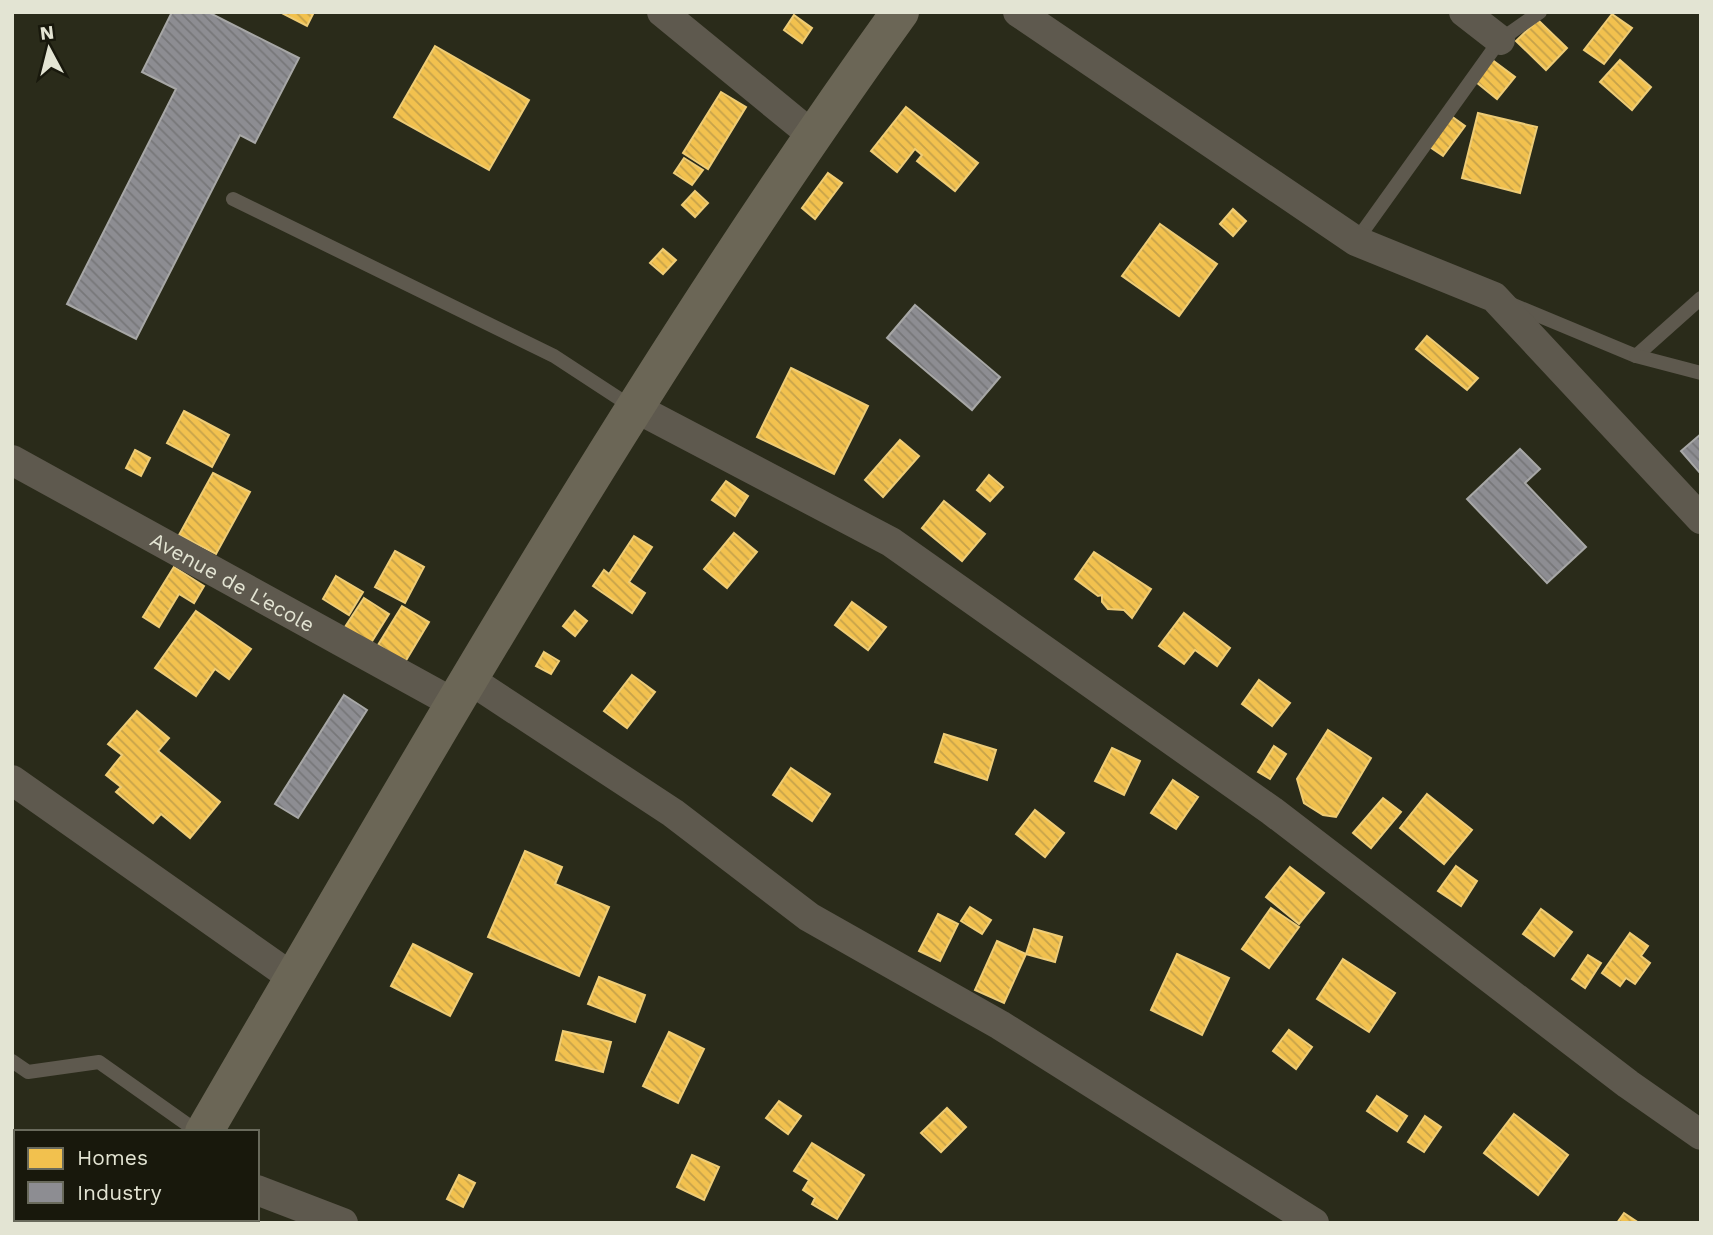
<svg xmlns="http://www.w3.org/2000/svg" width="1713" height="1235" font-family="'Work Sans',sans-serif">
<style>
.homes{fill:url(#homes-back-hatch);stroke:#eecc76;stroke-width:2}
.industry{fill:url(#industry-back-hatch);stroke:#a7a7a6;stroke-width:2}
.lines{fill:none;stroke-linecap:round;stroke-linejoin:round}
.lane{stroke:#5e594e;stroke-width:14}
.street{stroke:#5e594e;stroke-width:30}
.highway{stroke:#6b6656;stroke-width:38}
.labels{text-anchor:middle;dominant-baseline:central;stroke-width:7;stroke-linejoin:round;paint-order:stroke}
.street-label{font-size:21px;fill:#e3e4d3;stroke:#18180c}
</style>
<defs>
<pattern id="homes-back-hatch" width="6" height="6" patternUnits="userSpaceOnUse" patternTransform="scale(1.75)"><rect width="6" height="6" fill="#f2c14e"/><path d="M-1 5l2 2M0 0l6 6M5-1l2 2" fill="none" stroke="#c6a24a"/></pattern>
<pattern id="industry-back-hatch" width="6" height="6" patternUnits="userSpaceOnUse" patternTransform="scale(1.75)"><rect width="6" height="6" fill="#8d8d92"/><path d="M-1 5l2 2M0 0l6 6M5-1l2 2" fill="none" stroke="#777779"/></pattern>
</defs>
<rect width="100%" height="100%" fill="#2a2b1a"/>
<g class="homes">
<path d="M280,12H314L307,26Z"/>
<path d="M1612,14L1632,28L1604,64L1584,50Z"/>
<path d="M794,15L812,28L802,43L784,30Z"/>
<path d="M1538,20L1567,48L1546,70L1516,41Z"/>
<path d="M435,46L529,100L489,170L394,117Z"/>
<path d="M1487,56L1515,77L1497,99L1470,77Z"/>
<path d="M1620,60L1651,87L1632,110L1600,82Z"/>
<path d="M721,92L746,107L708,169L683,153Z"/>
<path d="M906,107L978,163L955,191L917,161L922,155L915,149L897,172L871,151Z"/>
<path d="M1447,113L1465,126L1443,156L1424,143Z"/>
<path d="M1478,113L1537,127L1520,193L1462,178Z"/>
<path d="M684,158L703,170L692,185L674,173Z"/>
<path d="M828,173L842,183L815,219L802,208Z"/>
<path d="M695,191L708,203L695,217L682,205Z"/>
<path d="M1233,209L1246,221L1233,236L1220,224Z"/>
<path d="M1160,224L1217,264L1179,316L1122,276Z"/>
<path d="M663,249L676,260L663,274L650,263Z"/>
<path d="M1427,336L1478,378L1467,390L1416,349Z"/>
<path d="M791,368L868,406L834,474L757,437Z"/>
<path d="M184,411L229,435L212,467L167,443Z"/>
<path d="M900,440L919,456L883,497L865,480Z"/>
<path d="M135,450L150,458L141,476L126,468Z"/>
<path d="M213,473L250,492L216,554L179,535Z"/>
<path d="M989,475L1003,487L990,501L977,490Z"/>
<path d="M726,481L748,496L735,516L712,500Z"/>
<path d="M944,501L985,534L962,561L922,528Z"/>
<path d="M734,533L757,552L727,588L704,569Z"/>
<path d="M634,536L652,547L629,582L645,593L632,613L593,586L604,570L609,574Z"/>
<path d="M395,551L424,567L405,603L375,587Z"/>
<path d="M1094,552L1151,589L1132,618L1124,610L1108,609L1102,602V595L1098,596L1075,579Z"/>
<path d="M174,567L204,586L194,603L179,594L159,627L143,617Z"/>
<path d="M336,576L363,592L349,615L323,599Z"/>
<path d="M364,598L389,614L371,643L345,627Z"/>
<path d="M852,602L886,627L868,650L835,625Z"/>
<path d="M402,606L429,622L405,662L378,645Z"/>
<path d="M196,611L251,649L229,679L215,669L196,696L155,668Z"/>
<path d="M575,611L587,621L575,636L563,626Z"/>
<path d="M1184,613L1230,648L1217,666L1195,650L1184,664L1159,646Z"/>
<path d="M544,652L559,661L551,674L536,666Z"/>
<path d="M632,675L655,692L627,728L604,711Z"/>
<path d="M1259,680L1290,703L1272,726L1242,704Z"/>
<path d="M137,711L169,738L158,751L220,802L190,838L161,814L153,823L116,792L121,787L106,775L122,755L108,744Z"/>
<path d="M1328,730L1371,758L1336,817L1323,815L1304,803L1297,779Z"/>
<path d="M944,734L996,750L987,780L935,762Z"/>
<path d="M1274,746L1286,754L1270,779L1258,772Z"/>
<path d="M1112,748L1140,761L1124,795L1095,781Z"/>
<path d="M791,768L830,794L812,821L773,795Z"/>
<path d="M1173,780L1198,797L1176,829L1151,813Z"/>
<path d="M1427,794L1472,830L1444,864L1400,828Z"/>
<path d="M1383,798L1401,812L1371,848L1353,833Z"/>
<path d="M1035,810L1064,833L1045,857L1016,834Z"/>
<path d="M525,851L562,867L555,884L609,907L579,976L488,937Z"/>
<path d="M1456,866L1477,881L1461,906L1438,891Z"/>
<path d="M1290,867L1324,893L1299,924L1266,897Z"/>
<path d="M970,907L991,920L982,934L961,921Z"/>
<path d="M1271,908L1299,927L1269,968L1242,949Z"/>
<path d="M1541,909L1572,932L1554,956L1523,934Z"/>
<path d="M938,914L958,924L940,961L919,951Z"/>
<path d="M1034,929L1062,937L1055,962L1026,954Z"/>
<path d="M1630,933L1648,946L1641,956L1650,963L1635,984L1626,978L1620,986L1602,973Z"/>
<path d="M997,941L1026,954L1004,1003L975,990Z"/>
<path d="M413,944L472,974L450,1016L391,986Z"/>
<path d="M1177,954L1229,978L1202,1035L1151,1010Z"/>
<path d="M1588,955L1601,963L1585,988L1572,979Z"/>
<path d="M1343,959L1395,993L1369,1032L1317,999Z"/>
<path d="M599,977L645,995L635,1022L588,1004Z"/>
<path d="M1289,1030L1312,1047L1296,1069L1273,1051Z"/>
<path d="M563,1031L611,1042L603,1072L556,1060Z"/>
<path d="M669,1032L704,1049L678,1103L643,1086Z"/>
<path d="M1377,1096L1407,1116L1397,1131L1367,1111Z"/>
<path d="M779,1101L801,1116L788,1134L766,1118Z"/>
<path d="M947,1108L966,1127L941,1152L921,1133Z"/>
<path d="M1514,1114L1568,1155L1538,1195L1484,1153Z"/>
<path d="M1425,1116L1441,1127L1424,1152L1408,1142Z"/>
<path d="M812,1143L864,1175L837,1219L812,1204L815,1198L803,1190L809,1180L794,1171Z"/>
<path d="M692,1155L719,1167L704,1200L677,1187Z"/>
<path d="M459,1175L475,1183L463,1207L447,1199Z"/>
<path d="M1624,1213L1639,1223H1617Z"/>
</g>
<g class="industry">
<path d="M172,12H208L299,58L255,143L240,135L136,339L67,304L176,89L142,72Z"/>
<path d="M915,305L1000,377L972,410L887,338Z"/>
<path d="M1701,434V474L1681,451Z"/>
<path d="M1520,449L1540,469L1525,483L1586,547L1547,583L1467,499Z"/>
<path d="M344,695L367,710L298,818L275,804Z"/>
</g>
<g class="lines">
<g class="lane">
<path d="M233,199L554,356L632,407"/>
<path d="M1356,241L1500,40L1540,12"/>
<path d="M1511,304L1636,356L1701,298"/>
<path d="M1636,356L1701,373"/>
<path d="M12,1061L28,1072L99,1062L198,1132"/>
</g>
<g class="street">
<path d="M662,12L812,135"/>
<path d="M1018,12L1356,241L1494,297L1701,519"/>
<path d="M1464,12L1500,40"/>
<path d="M634,407L891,542L1272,811L1628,1084L1701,1135"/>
<path id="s1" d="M12,460L455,704"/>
<path d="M469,679L673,813L809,917L1000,1025L1314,1223"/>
<path d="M12,780L293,978"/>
<path d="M257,1190L343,1223"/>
</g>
<g class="highway">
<path d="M204,1132C425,752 643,369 900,12"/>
<path d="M145,1223L147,1219"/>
</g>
</g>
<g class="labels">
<g class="street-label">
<text stroke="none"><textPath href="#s1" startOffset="252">Avenue de L'ecole</textPath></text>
</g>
</g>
<rect width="1713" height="1235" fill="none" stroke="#e3e4d3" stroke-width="28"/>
<rect x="14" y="1130" width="245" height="91" fill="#18180c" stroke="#696a5c" stroke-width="2"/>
<rect x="28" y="1148" width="35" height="21" fill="#f2c14e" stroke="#696a5c" stroke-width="2"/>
<text x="77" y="1165" font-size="21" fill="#e3e4d3">Homes</text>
<rect x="28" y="1182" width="35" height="21" fill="#8d8d92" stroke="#696a5c" stroke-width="2"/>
<text x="77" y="1200" font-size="21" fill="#e3e4d3">Industry</text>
<g transform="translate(49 49) rotate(353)" stroke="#18180c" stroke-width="5" paint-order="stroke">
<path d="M0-5L12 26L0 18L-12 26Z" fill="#e3e4d3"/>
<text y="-10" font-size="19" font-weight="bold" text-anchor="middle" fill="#e3e4d3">N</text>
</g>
</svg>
